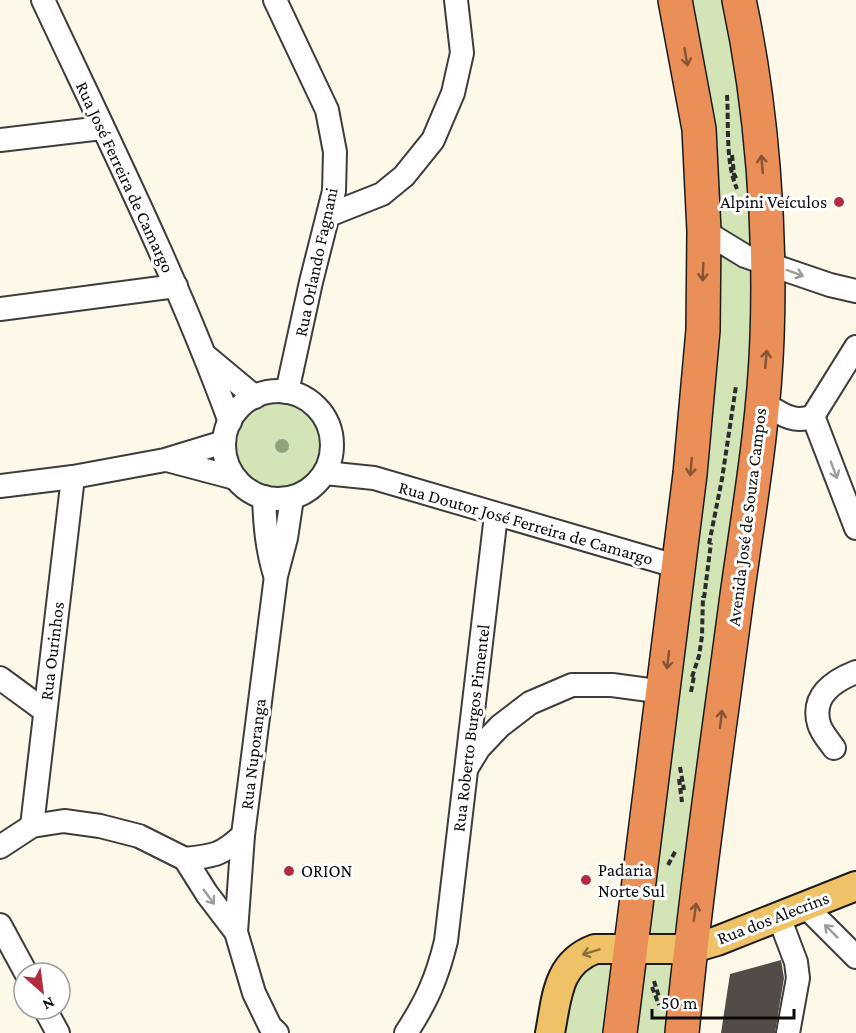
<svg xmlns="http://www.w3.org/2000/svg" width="856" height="1033" font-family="'Crimson Pro',serif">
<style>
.green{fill:#d3e5b6}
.building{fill:#524b48}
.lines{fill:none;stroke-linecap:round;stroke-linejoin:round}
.minor-casing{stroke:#3d3d3d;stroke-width:26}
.major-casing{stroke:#1b1b1b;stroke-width:32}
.highway-casing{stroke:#1b1b1b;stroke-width:36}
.path{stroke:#2c2c2c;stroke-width:4;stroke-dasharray:6 3;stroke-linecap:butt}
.minor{stroke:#fff;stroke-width:22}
.major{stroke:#f0c267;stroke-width:28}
.highway{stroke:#eb8f59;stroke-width:33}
.tree{fill:#8ea37a}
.oneway{stroke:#865335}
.oneway2{stroke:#9d9d9d}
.oneway3{stroke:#886f3d}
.poi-dot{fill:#b12c3e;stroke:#fff;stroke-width:2}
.labels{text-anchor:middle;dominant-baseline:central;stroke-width:6;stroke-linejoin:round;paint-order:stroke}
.street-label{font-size:18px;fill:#0a0a0a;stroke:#fff}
.poi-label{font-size:18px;fill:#0a0a0a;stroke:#fff;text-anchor:start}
</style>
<rect width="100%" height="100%" fill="#fef8e9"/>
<g class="green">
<path d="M685,0H729L750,127L755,248L713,226Z"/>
<path d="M716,248L757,265L760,345L685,938L641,937Z"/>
<circle cx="278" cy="445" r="44"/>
<path d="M683,958L675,1033H629L639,959Z"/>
<path d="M595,960L619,967L609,1033H560L567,987Z"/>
</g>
<path class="building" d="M781,960L784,978L775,1033H721L730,974Z"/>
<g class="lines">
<g class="minor-casing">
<g id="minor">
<path d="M43,0C108,139 177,277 230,422"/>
<path d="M275,0L327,110L335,152L334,191L311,282L287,392"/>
<path d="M0,140L102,128"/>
<path d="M329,215L382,194L404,176L433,140L453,93L462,53L456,0"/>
<path d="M704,231L745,256L830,285L856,291"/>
<path d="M0,309L176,286"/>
<path d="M207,357L255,397"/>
<circle cx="278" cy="445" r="54"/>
<path d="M762,402C779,412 793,425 813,416L856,347"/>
<path d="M813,416L856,528"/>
<path d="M167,460L235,478"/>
<path d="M325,473L374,478L679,567"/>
<path d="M0,486L73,477L165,460L224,442"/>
<path d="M264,497C265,525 267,549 275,575"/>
<path d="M0,678L45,711"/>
<path d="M834,748C829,741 821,732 819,724C811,696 833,681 856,672"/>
<path d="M468,766L479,748L500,726L530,703L572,685H612L664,692"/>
<path d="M32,826L73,477"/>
<path d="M0,847L32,826L64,821L100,826L139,836L185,859L207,894L236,932L254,993L270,1026L277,1033"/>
<path d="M185,859C214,856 222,855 243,835"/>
<path d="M805,906L856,957"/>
<path d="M779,917L796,962L798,978L788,1033"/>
<path d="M0,925L26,973"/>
<path d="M236,932L243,835L276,576L286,538L292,498"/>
<path d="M45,1009L58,1033"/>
<path d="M406,1033C427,1001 437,978 446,941L496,515"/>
</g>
</g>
<g class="major-casing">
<path id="major" d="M550,1033C557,997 557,963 595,949H690L717,941L856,886"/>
</g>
<g class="highway-casing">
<g id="highway">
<path d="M620,1033L690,474L703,330L704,231L699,129L675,0"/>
<path d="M682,1033C696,889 717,746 736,603C748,515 764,426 767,338C771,229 762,107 739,0"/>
</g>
</g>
<g class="path">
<path d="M727,95C729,125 725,162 737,189"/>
<path d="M732,155L734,174L737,180"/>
<path d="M709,544L722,479L736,386"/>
<path d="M704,598L711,543"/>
<path d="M692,677L699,656L702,636L703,596"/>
<path d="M691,692L694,676"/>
<path d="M680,767L684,790"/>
<path d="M679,779L682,802"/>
<path d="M668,865L676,850"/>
<path d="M654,981L659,997"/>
<path d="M652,987L659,1005"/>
</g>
<use href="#minor" class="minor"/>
<use href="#major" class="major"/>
<use href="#highway" class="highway"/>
</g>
<circle class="tree" cx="282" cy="446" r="7"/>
<defs><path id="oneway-shaft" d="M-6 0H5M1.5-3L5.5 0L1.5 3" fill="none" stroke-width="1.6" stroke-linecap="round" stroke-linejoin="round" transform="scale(1.5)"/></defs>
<g class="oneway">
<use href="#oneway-shaft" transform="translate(686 57) rotate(80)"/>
<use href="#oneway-shaft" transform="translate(762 164) rotate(-95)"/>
<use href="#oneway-shaft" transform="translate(703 272) rotate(92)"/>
<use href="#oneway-shaft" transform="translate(766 359) rotate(-85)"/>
<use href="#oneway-shaft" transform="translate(691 467) rotate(95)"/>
<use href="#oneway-shaft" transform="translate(668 660) rotate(97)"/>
<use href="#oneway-shaft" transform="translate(721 719) rotate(-83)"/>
<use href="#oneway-shaft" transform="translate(695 912) rotate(-82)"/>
</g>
<g class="oneway2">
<use href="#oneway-shaft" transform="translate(795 273) rotate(20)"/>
<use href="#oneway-shaft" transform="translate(834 470) rotate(69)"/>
<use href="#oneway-shaft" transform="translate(209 897) rotate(54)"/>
<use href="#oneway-shaft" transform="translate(831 931) rotate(-135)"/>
</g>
<use class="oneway3" href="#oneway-shaft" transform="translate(591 952) rotate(163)"/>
<g class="poi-dot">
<circle cx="839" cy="202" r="6"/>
<circle cx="289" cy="871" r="6"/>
<circle cx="586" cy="880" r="6"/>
</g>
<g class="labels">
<g class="street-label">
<text transform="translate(125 177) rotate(65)">Rua José Ferreira de Camargo</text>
<text transform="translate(316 262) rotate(-78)">Rua Orlando Fagnani</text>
<text transform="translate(747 517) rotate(-83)">Avenida José de Souza Campos</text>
<text transform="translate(526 523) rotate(16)">Rua Doutor José Ferreira de Camargo</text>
<text transform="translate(52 651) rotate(-83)">Rua Ourinhos</text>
<text transform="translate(471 728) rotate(-83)">Rua Roberto Burgos Pimentel</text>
<text transform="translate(253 754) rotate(-83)">Rua Nuporanga</text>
<text transform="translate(773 918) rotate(-21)">Rua dos Alecrins</text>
</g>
<g class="poi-label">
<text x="827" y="202" text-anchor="end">Alpini Veículos</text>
<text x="598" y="870">Padaria<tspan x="598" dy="21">Norte Sul</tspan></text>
<text x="301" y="871">ORION</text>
</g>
</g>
<g transform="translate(42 991) rotate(152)"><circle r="28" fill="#ffffff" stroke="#9d9d9d" stroke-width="1.5"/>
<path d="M0-4.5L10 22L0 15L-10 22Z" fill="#b12c3e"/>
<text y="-9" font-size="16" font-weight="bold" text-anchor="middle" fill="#0a0a0a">N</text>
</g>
<path d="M652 1009v9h142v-9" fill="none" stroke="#0a0a0a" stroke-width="3"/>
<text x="661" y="1009" font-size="18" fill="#0a0a0a" stroke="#ffffff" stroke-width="4.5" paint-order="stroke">50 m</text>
</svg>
